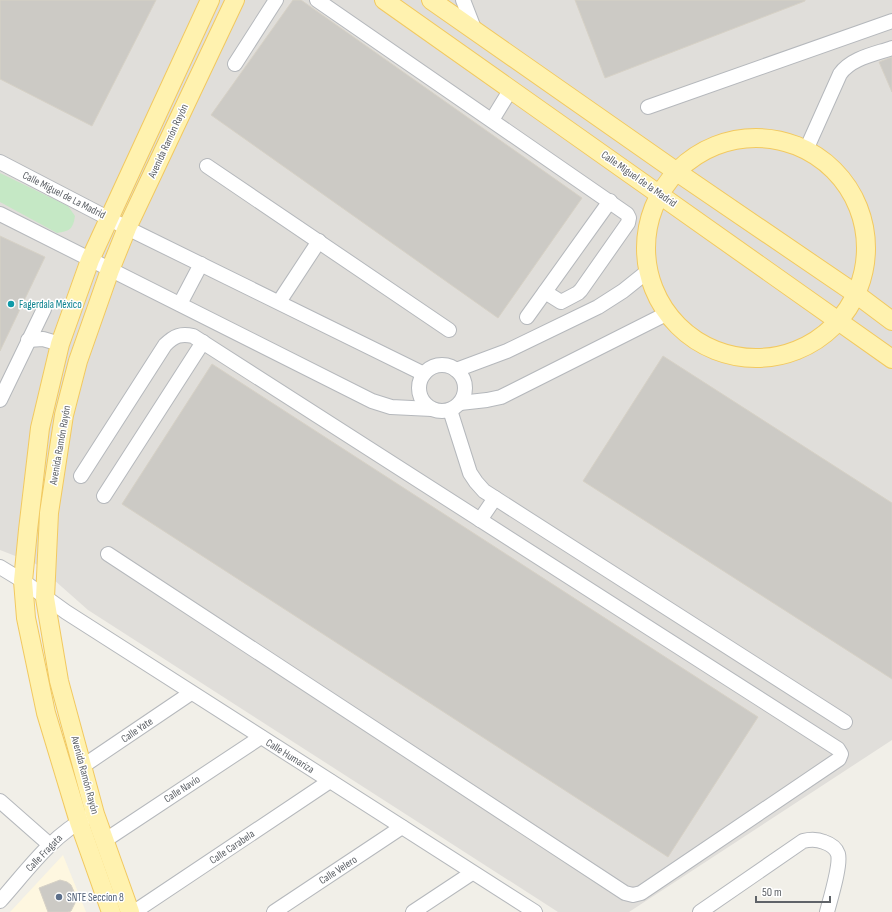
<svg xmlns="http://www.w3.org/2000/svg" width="892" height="912" font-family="'Sofia Sans Condensed',sans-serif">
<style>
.commercial{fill:#fef7e0}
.industrial{fill:#e0deda}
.green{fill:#c5e8c5}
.building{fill:#cccac5;stroke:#d6d1c6}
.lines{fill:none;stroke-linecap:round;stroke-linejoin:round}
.minor-casing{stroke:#b5b8bc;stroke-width:16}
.major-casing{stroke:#f2c960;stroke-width:20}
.minor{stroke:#fff;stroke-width:14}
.major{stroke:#fff2af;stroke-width:18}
.culture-dot{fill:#0f9aa8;stroke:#fff;stroke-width:1.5}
.service-dot{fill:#5c6f8a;stroke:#fff;stroke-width:1.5}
.labels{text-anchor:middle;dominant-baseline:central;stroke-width:3;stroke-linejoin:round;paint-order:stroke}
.street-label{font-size:11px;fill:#5f6368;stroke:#fff}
.culture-label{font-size:11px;fill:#0d838f;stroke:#fff;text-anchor:start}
.service-label{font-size:11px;fill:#4e5e75;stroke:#fff;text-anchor:start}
</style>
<rect width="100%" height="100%" fill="#f1efe8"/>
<path class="commercial" d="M63,855L86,912H10Z"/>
<path class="industrial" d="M0,0H892V740L629,912H558L88,610L36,564L0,550Z"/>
<path class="green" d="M0,173L68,206L75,216C73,229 70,231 57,233L0,202Z"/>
<g class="building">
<path d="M0,0H156L92,126L0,79Z"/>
<path d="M293,0H301L582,198L498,318L211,115Z"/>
<path d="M575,0H805V1L605,78Z"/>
<path d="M892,57V92L879,62Z"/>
<path d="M0,236L45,257L0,351Z"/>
<path d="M663,356L892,503V679L583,481Z"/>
<path d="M212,364L758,717L668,857L122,504Z"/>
<path d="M60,880L67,882L71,885L75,894L76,901L71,911L68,912H48L39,888Z"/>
</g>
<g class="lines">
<g class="minor-casing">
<g id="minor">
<path d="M317,0L627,214L629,218L628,223L581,290L578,293L561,302L545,292"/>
<path d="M463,0L475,31"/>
<path d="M235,64L276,0"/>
<path d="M648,107L892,21"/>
<path d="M492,120L511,89"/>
<path d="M806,150L840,74C851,58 875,54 892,48"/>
<path d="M0,162L127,228L424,374"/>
<path d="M207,166L449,330"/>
<path d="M0,214L372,401L391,407L432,409"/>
<path d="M279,302L319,241"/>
<path d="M180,304L201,264"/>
<path d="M527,317L610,201"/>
<path d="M28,340L43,339L60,344"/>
<circle cx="442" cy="388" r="23"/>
<path d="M456,370L507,351L598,307L623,291L648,271"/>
<path d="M0,400L44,309"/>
<path d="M460,403L487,400L501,397L666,314"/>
<path d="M450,410L470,473L476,482L484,491L845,722"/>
<path d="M81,476L165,345C174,336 181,333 193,336L838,749L841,754L839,759L641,893L633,895L625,893L108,554"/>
<path d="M104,496L203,342"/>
<path d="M480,520L495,498"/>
<path d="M0,567L23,581L66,612L535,912"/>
<path d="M83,766L191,693"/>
<path d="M0,801L50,845"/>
<path d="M104,841L261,737"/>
<path d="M0,901C27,871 51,836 88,817"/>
<path d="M134,912L330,781"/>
<path d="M274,912L402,827"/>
<path d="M413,912L472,873"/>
<path d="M700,912L803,841C811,839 817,839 824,842C830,844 836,848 838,854C841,865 830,900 827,912"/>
</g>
</g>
<g class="major-casing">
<g id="major">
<path d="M384,0L892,359"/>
<path d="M431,0L677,172L856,294L892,321"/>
<circle cx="756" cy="248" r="110"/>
<path d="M111,912L79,822L46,713L26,618L23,581L28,530L40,428L60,344L90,260L210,0"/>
<path d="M130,912L95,814L59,681L45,598L49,513L64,415L78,361L110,270L127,228L235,0"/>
</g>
</g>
<use href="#minor" class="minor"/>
<use href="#major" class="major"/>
</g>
<circle class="culture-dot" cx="11" cy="304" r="4"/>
<circle class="service-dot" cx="59" cy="897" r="4"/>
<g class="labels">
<g class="street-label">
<text transform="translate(168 141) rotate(-65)">Avenida Ramón Rayón</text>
<text transform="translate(639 179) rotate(35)">Calle Miguel de la Madrid</text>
<text transform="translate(64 195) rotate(27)">Calle Miguel de La Madrid</text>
<text transform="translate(60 445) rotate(-80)">Avenida Ramón Rayón</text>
<text transform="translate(137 730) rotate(-34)">Calle Yate</text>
<text transform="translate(290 756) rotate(32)">Calle Humariza</text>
<text transform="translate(85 775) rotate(75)">Avenida Ramón Rayón</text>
<text transform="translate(182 789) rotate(-33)">Calle Navío</text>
<text transform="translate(232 847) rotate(-34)">Calle Carabela</text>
<text transform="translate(44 853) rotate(-46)">Calle Fragata</text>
<text transform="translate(338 870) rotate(-33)">Calle Velero</text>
</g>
<g class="culture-label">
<text x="19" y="304">Fagerdala México</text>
</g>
<g class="service-label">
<text x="67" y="897">SNTE Seccíon 8</text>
</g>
</g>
<path d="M756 896v6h74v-6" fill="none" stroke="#5f6368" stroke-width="2"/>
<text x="762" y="896" font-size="12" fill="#5f6368" stroke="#ffffff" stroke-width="3" paint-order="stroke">50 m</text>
</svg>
